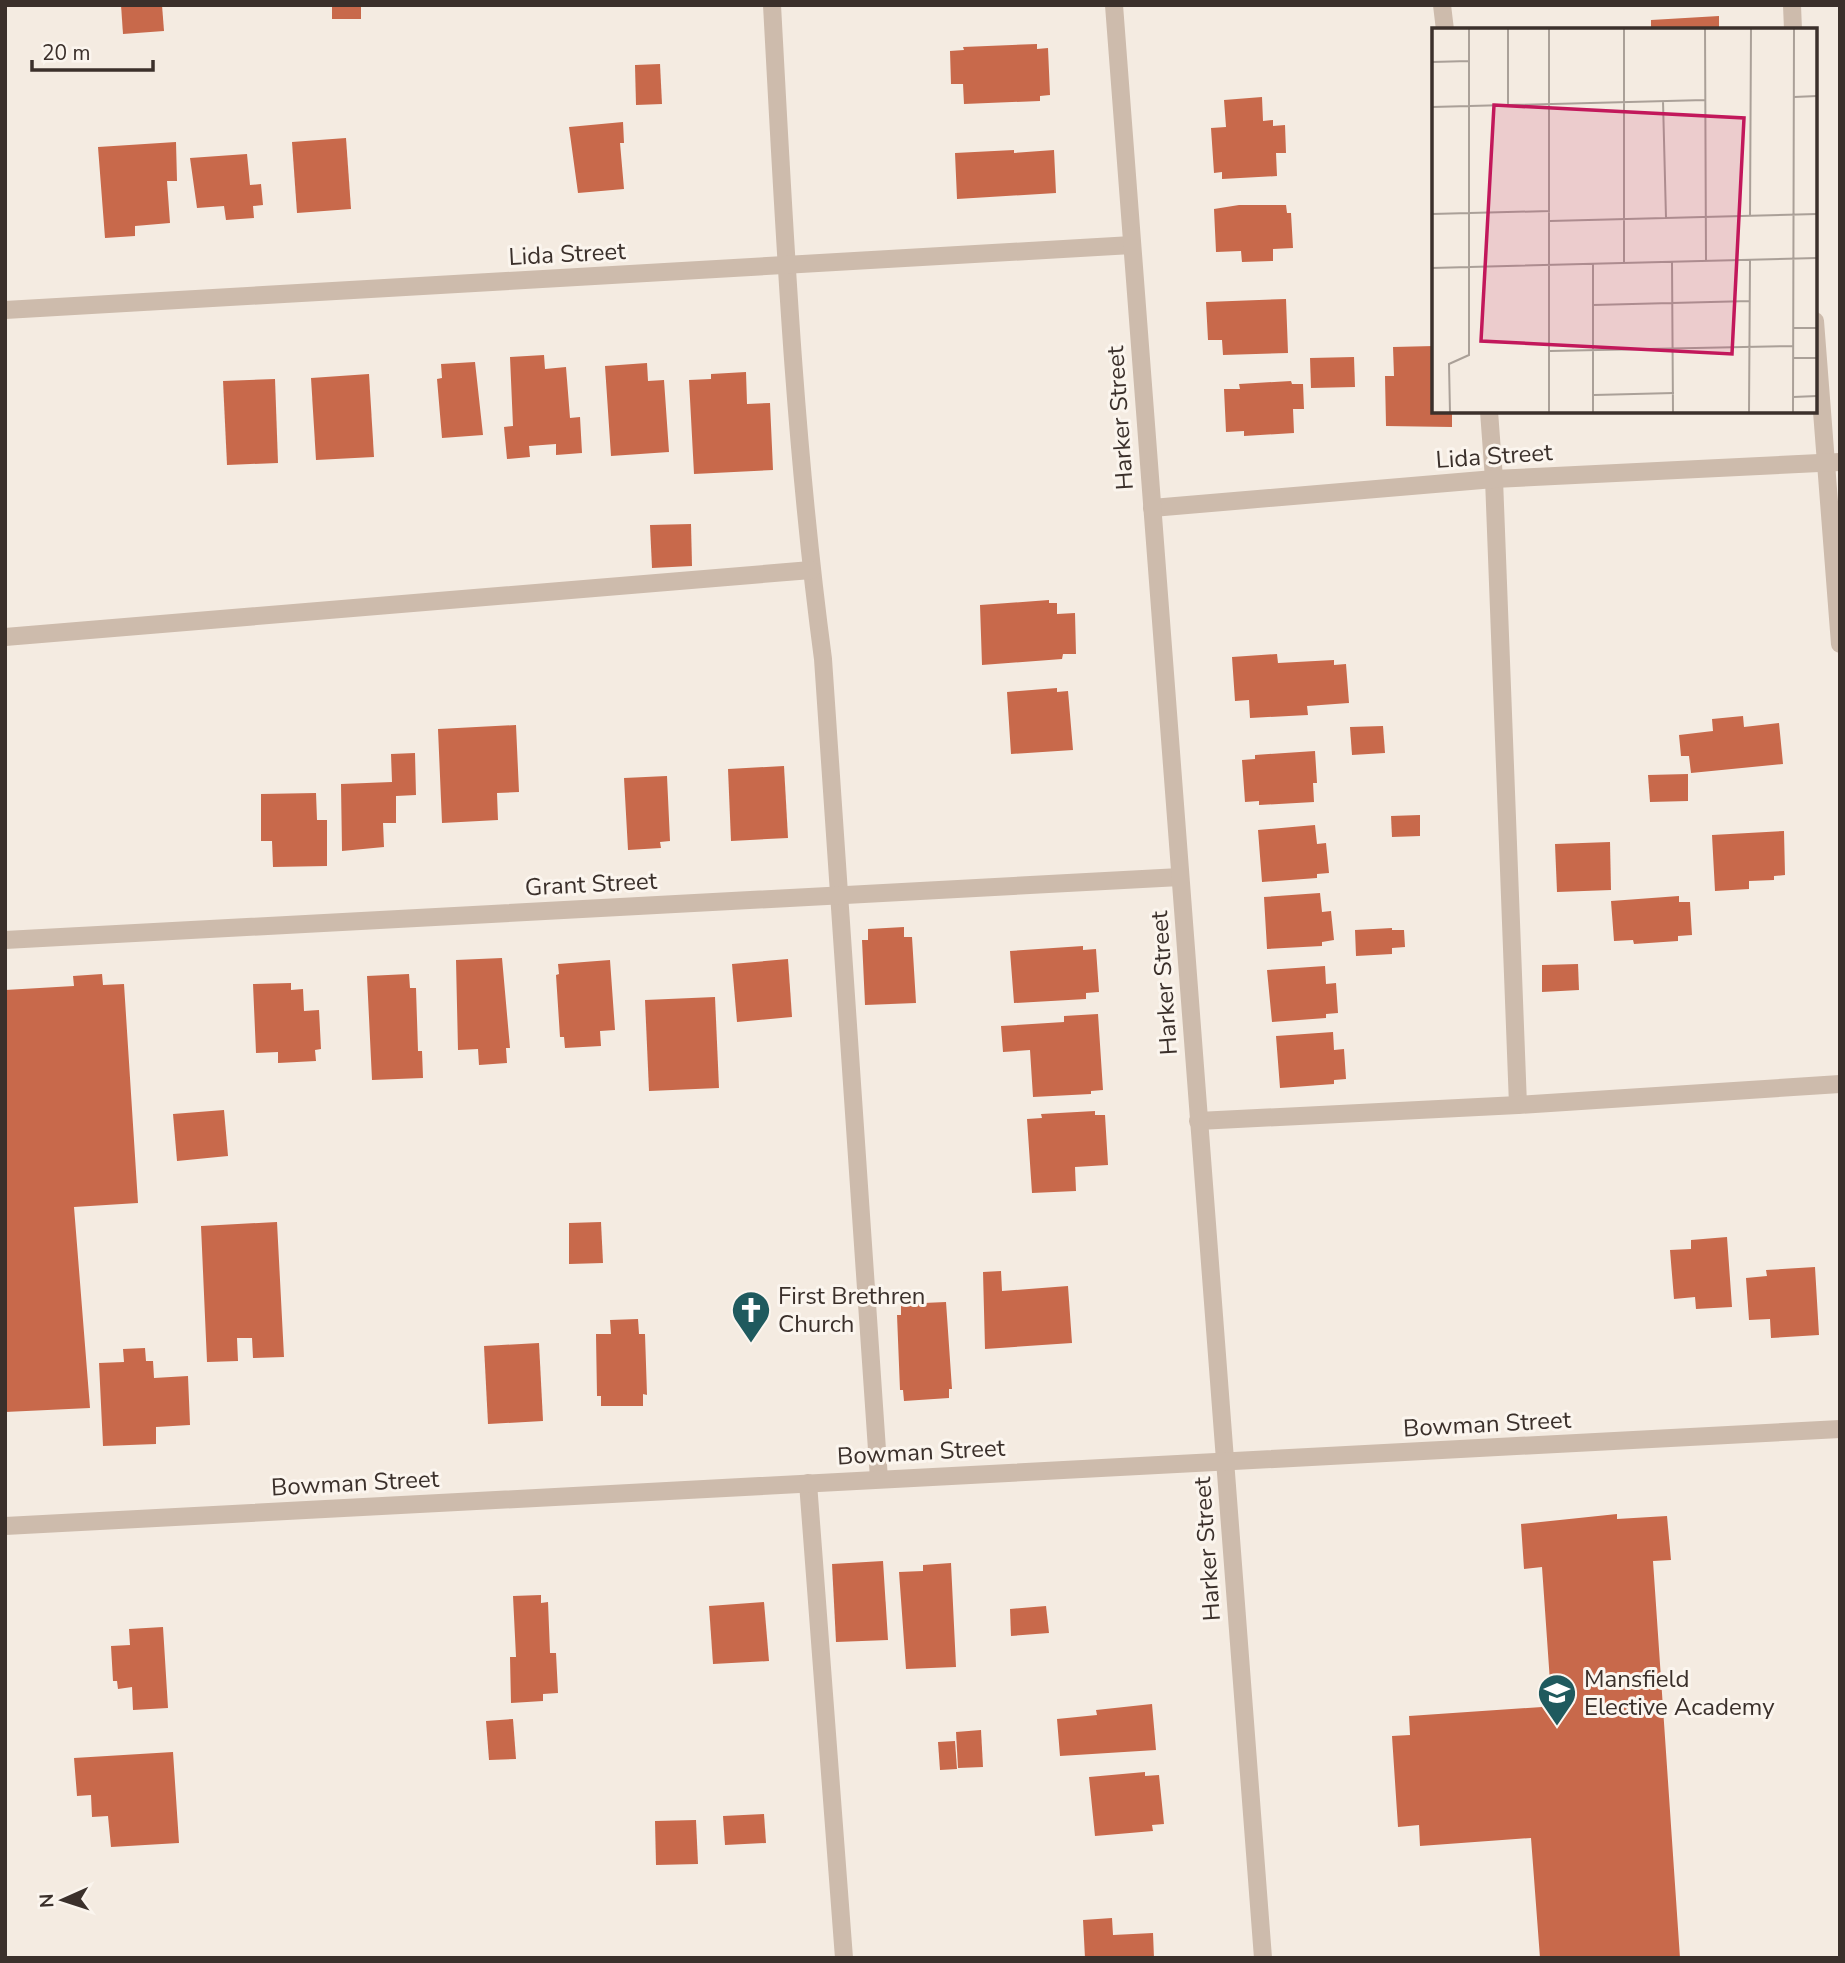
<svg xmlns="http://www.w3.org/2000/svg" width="1845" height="1963" font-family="'Nunito Sans',sans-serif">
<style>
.building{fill:#c8694b}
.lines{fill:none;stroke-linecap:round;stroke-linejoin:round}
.service{stroke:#cdbbac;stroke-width:18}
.minor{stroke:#cdbbac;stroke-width:18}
.tertiary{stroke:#cdbbac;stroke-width:18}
.labels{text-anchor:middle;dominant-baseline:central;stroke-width:6;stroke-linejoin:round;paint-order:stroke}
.street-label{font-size:24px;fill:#3b302b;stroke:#fbf5ee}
.poi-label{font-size:24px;fill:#3b302b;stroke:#fbf5ee;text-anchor:start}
.inset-road{fill:none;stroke:#aaa098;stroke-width:2}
.view{fill:#c2185b;fill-opacity:0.15;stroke:#c2185b;stroke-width:3.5}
.inset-edge{fill:none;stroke:#3b302b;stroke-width:3.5}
</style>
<rect width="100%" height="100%" fill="#f4ebe1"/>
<g class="building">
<path d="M121,5H162L164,31L123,34Z"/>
<rect x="332" y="5" width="29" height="14"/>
<path d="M1719,16V30H1651V20Z"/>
<path d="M1037,44V49L1048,48L1050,95L1040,96V101L964,104L963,84H951L950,51L964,50L963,47Z"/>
<path d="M660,64L662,104L636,105L635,65Z"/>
<path d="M1262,97L1263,121L1273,120V126L1285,125L1286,153H1276L1277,176L1222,179V172L1214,173L1211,128L1226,127L1224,100Z"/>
<path d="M623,122L624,143H620L624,189L578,193L569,127Z"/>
<path d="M346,138L351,209L297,213L292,142Z"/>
<path d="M176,142L177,181H167L170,223L135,226V236L105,238L98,147Z"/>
<path d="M1014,150V153L1054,150L1056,193L957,199L955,153Z"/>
<path d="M247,154L250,185L261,184L263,205L253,206L254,218L226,220L224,206L197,208L190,158Z"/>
<path d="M1239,205H1286L1287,213H1291L1293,248L1273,249V261L1242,262L1241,251L1216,252L1214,209Z"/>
<path d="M1286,299L1288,353L1223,355L1222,340H1208L1206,302Z"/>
<path d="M1434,346V411H1452V427L1386,426L1385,376H1394L1393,347Z"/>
<path d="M544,355L545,369L566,367L570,418L580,417L582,453L556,455V444L529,446L530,457L507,459L504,427L513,426L510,357Z"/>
<path d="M1354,357L1355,387L1311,388L1310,358Z"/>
<path d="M475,362L483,435L442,438L437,379L442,378L441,364Z"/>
<path d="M647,363L648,381L664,380L669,452L611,456L605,366Z"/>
<path d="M746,372L747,404L770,403L773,470L694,474L689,380L711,379V374Z"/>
<path d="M369,374L374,457L316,460L311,378Z"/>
<path d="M275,379L278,463L227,465L223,381Z"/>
<path d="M1291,381L1292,384H1303L1304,409H1293L1294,433L1244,436V431L1226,432L1224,389H1240L1239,384Z"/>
<path d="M691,524L692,566L652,568L650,525Z"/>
<path d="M1049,600V603H1057V614L1075,613L1076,654H1063L1062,659L982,665L980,605Z"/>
<path d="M1277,654L1278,663L1334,660V665L1346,664L1349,703L1307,706L1308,715L1250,718L1249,700L1235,701L1232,657Z"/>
<path d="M1057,688V692L1068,691L1073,750L1011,754L1007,692Z"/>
<path d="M1743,716L1744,727L1779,723L1783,764L1691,773L1689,756H1681L1679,735L1713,731L1712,719Z"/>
<path d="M516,725L519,792L497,793L498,820L442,823L438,729Z"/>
<path d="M1383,726L1385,753L1352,755L1350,727Z"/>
<path d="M1315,751L1317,783H1313L1314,802L1259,805V801L1245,802L1242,760L1255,759V755Z"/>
<path d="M415,753L416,795L396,796V823H383L384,847L342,851L341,784L392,782L391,754Z"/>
<path d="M784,766L788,838L731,841L728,769Z"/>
<path d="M1688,774V801L1650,802L1648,775Z"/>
<path d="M667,776L670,841L660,842L661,848L628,850L624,778Z"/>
<path d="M316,793L317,820H327V866L273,867L272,841H261V794Z"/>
<path d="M1420,815V836L1392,837L1391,816Z"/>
<path d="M1315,825L1317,844L1326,843L1329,873L1317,874V878L1262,882L1258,830Z"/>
<path d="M1784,831L1785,875L1774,876V880L1749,881V889L1715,891L1712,835Z"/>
<path d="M1610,842L1611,890L1557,892L1555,844Z"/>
<path d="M1320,893L1322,912L1331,911L1334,940L1322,942V946L1267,949L1264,897Z"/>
<path d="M1679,896V902H1690L1692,935L1678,936V941L1634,944L1633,940L1614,941L1611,901Z"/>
<path d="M904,927V937H912L916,1003L865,1005L862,940H868V929Z"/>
<path d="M1392,928V930H1404L1405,947L1392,948V954L1356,956L1355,930Z"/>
<path d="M1083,946V950L1096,949L1099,992L1086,993V999L1014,1003L1010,951Z"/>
<path d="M502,958L510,1048H506L507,1063L479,1065L478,1049L458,1050L456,960Z"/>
<path d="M788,959L792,1017L737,1022L732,964Z"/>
<path d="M610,960L615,1030L600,1031L601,1046L565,1048L564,1037H560L556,975L559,974L558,964Z"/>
<path d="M1578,964L1579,990L1542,992V965Z"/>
<path d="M1325,966L1326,984L1336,983L1338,1013L1326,1014V1018L1272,1022L1267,970Z"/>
<path d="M102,974L103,985L124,984L138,1203L74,1207L90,1408L5,1412V990L74,986L73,976Z"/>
<path d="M409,974L410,988H416L418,1051H422L423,1078L372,1080L367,976Z"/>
<path d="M291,983V990L303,989L304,1011L319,1010L321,1049L315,1050L316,1061L278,1063V1052L256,1053L253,984Z"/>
<path d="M715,997L719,1088L649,1091L645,1000Z"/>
<path d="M1098,1014L1103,1090L1091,1091V1094L1033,1097L1030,1050L1003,1052L1001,1026L1064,1022V1016Z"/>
<path d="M1333,1032L1334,1050L1344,1049L1346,1079L1334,1080V1084L1280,1088L1276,1036Z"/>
<path d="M224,1110L228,1156L177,1161L173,1114Z"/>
<path d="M1095,1111V1115H1105L1108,1165L1075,1167L1076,1191L1032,1193L1027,1119L1042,1118L1041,1114Z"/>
<path d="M277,1222L284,1357L253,1358L252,1338H237L238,1361L207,1362L201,1226Z"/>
<path d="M601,1222L603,1263L569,1264V1223Z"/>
<path d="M1727,1237L1732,1307L1696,1309L1695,1297L1674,1299L1670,1250L1691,1249V1240Z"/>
<path d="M1815,1267L1819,1335L1771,1338L1770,1319L1749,1320L1746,1278L1767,1276L1766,1270Z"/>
<path d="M1001,1271L1002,1291L1068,1286L1072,1343L985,1349L983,1272Z"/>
<path d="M946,1302L952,1389H949V1398L904,1401L903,1390H900L897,1315H901V1304Z"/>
<path d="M638,1319L639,1334H645L647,1395L643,1394V1406H601V1396H597L596,1334H611L610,1320Z"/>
<path d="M539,1343L543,1421L488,1424L484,1346Z"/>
<path d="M145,1348L146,1361H153L154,1378L188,1376L190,1425L156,1427V1444L103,1446L99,1363L124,1362L123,1349Z"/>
<path d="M1617,1514V1519L1667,1516L1671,1560L1653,1561L1680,1958H1540L1531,1838L1420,1846L1419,1825L1398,1827L1392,1736L1410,1735L1409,1716L1542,1707L1540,1683L1550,1682L1542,1567L1524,1569L1521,1524Z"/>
<path d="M883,1561L888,1640L836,1642L832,1564Z"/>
<path d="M951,1563L956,1667L906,1669L899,1572L923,1571V1565Z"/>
<path d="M541,1595V1603L548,1602L550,1653H556L558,1693L543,1694V1701L511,1703L510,1657H516L513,1596Z"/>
<path d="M764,1602L769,1661L713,1664L709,1606Z"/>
<path d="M1046,1606L1049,1633L1011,1636L1010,1609Z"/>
<path d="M163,1627L168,1708L133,1710L132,1687L118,1689L117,1681H113L111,1646L130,1645L129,1629Z"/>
<path d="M1152,1704L1156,1750L1060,1756L1057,1719L1097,1715L1096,1710Z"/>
<path d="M513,1719L516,1759L489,1760L486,1721Z"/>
<path d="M981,1730L983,1767L958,1768L956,1732Z"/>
<path d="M955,1741L957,1769L940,1770L938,1742Z"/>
<path d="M173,1752L179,1843L111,1847L108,1816L92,1817L91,1795L77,1796L74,1758Z"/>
<path d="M1145,1772V1776L1159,1775L1164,1824L1152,1825L1153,1831L1095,1836L1089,1777Z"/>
<path d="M764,1814L766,1843L725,1845L723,1816Z"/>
<path d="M696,1820L698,1864L656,1865L655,1821Z"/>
<path d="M1112,1918L1113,1935L1153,1933L1154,1958H1085L1083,1920Z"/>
</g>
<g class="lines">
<g class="service">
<path d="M772,5C784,223 794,443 823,659L879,1479"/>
<path d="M1442,5L1445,30"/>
<path d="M1489,411L1494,479L1518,1105"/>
<path d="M5,637L811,570"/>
<path d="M1198,1121L1518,1105L1840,1084"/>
<path d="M808,1483L844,1958"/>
</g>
<g class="minor">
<path d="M1792,5L1793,30"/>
<path d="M5,310L1132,245"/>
<path d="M1815,321L1840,644"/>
<path d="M1152,508L1494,479L1840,462"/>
<path d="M5,940L1180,877"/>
</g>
<g class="tertiary">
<path d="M1114,5L1263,1958"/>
<path d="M5,1526L1840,1429"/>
</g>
</g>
<defs>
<g id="church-pin" transform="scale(2.0125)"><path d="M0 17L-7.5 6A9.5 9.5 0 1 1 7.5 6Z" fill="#1f5a5e" stroke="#fbf5ee"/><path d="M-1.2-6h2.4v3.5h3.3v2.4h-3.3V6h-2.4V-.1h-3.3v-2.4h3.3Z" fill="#fff"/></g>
<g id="school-pin" transform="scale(2.0125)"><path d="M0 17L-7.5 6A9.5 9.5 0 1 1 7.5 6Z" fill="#1f5a5e" stroke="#fbf5ee"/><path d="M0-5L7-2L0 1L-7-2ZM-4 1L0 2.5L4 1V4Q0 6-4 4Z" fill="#fff"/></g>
</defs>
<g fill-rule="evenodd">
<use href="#church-pin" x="751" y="1310"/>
<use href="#school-pin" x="1557" y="1693"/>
</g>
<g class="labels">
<g class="street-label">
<text transform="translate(567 254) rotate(-3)">Lida Street</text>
<text transform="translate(1120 418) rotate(-94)">Harker Street</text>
<text transform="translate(1494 456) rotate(-4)">Lida Street</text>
<text transform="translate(591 884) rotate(-3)">Grant Street</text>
<text transform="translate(1164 983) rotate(-94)">Harker Street</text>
<text transform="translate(1487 1424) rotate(-3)">Bowman Street</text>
<text transform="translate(921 1452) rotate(-3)">Bowman Street</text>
<text transform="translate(355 1483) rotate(-3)">Bowman Street</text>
<text transform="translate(1207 1549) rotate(-94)">Harker Street</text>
</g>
<g class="poi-label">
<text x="778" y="1296">First Brethren<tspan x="778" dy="28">Church</tspan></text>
<text x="1584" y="1679">Mansfield<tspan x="1584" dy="28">Elective Academy</tspan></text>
</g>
</g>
<g transform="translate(1432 28)">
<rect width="385" height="385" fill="#f4ebe1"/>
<path class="inset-road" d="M76,0V77M117,0V385M192,0V235M273,0L274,233M0,34L37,33M362,69L385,68M231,73L234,190M0,79L273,72M0,186L118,183M318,189L319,0M118,193L385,186M240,234L241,385M161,236V385M0,240L385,230M161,277L318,273M362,300H385M118,323L361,318M362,330H385M162,367L242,365M361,369L385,368M18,385L17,336L37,327V0M317,385L318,232M361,385L362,0"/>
<path class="view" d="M62,77L312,90L300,326L49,313Z"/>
<rect width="385" height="385" class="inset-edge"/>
</g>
<rect width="1845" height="1963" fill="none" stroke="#3b302b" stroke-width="14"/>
<g transform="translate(63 1900) rotate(267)" stroke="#fbf5ee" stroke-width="5" paint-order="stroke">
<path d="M0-5L12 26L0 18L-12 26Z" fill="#3b302b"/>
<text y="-10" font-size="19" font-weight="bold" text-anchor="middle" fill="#3b302b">N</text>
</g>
<path d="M32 60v10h121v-10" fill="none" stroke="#3b302b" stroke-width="3.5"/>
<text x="42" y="60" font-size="21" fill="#3b302b" stroke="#fbf5ee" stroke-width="5" paint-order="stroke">20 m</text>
</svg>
